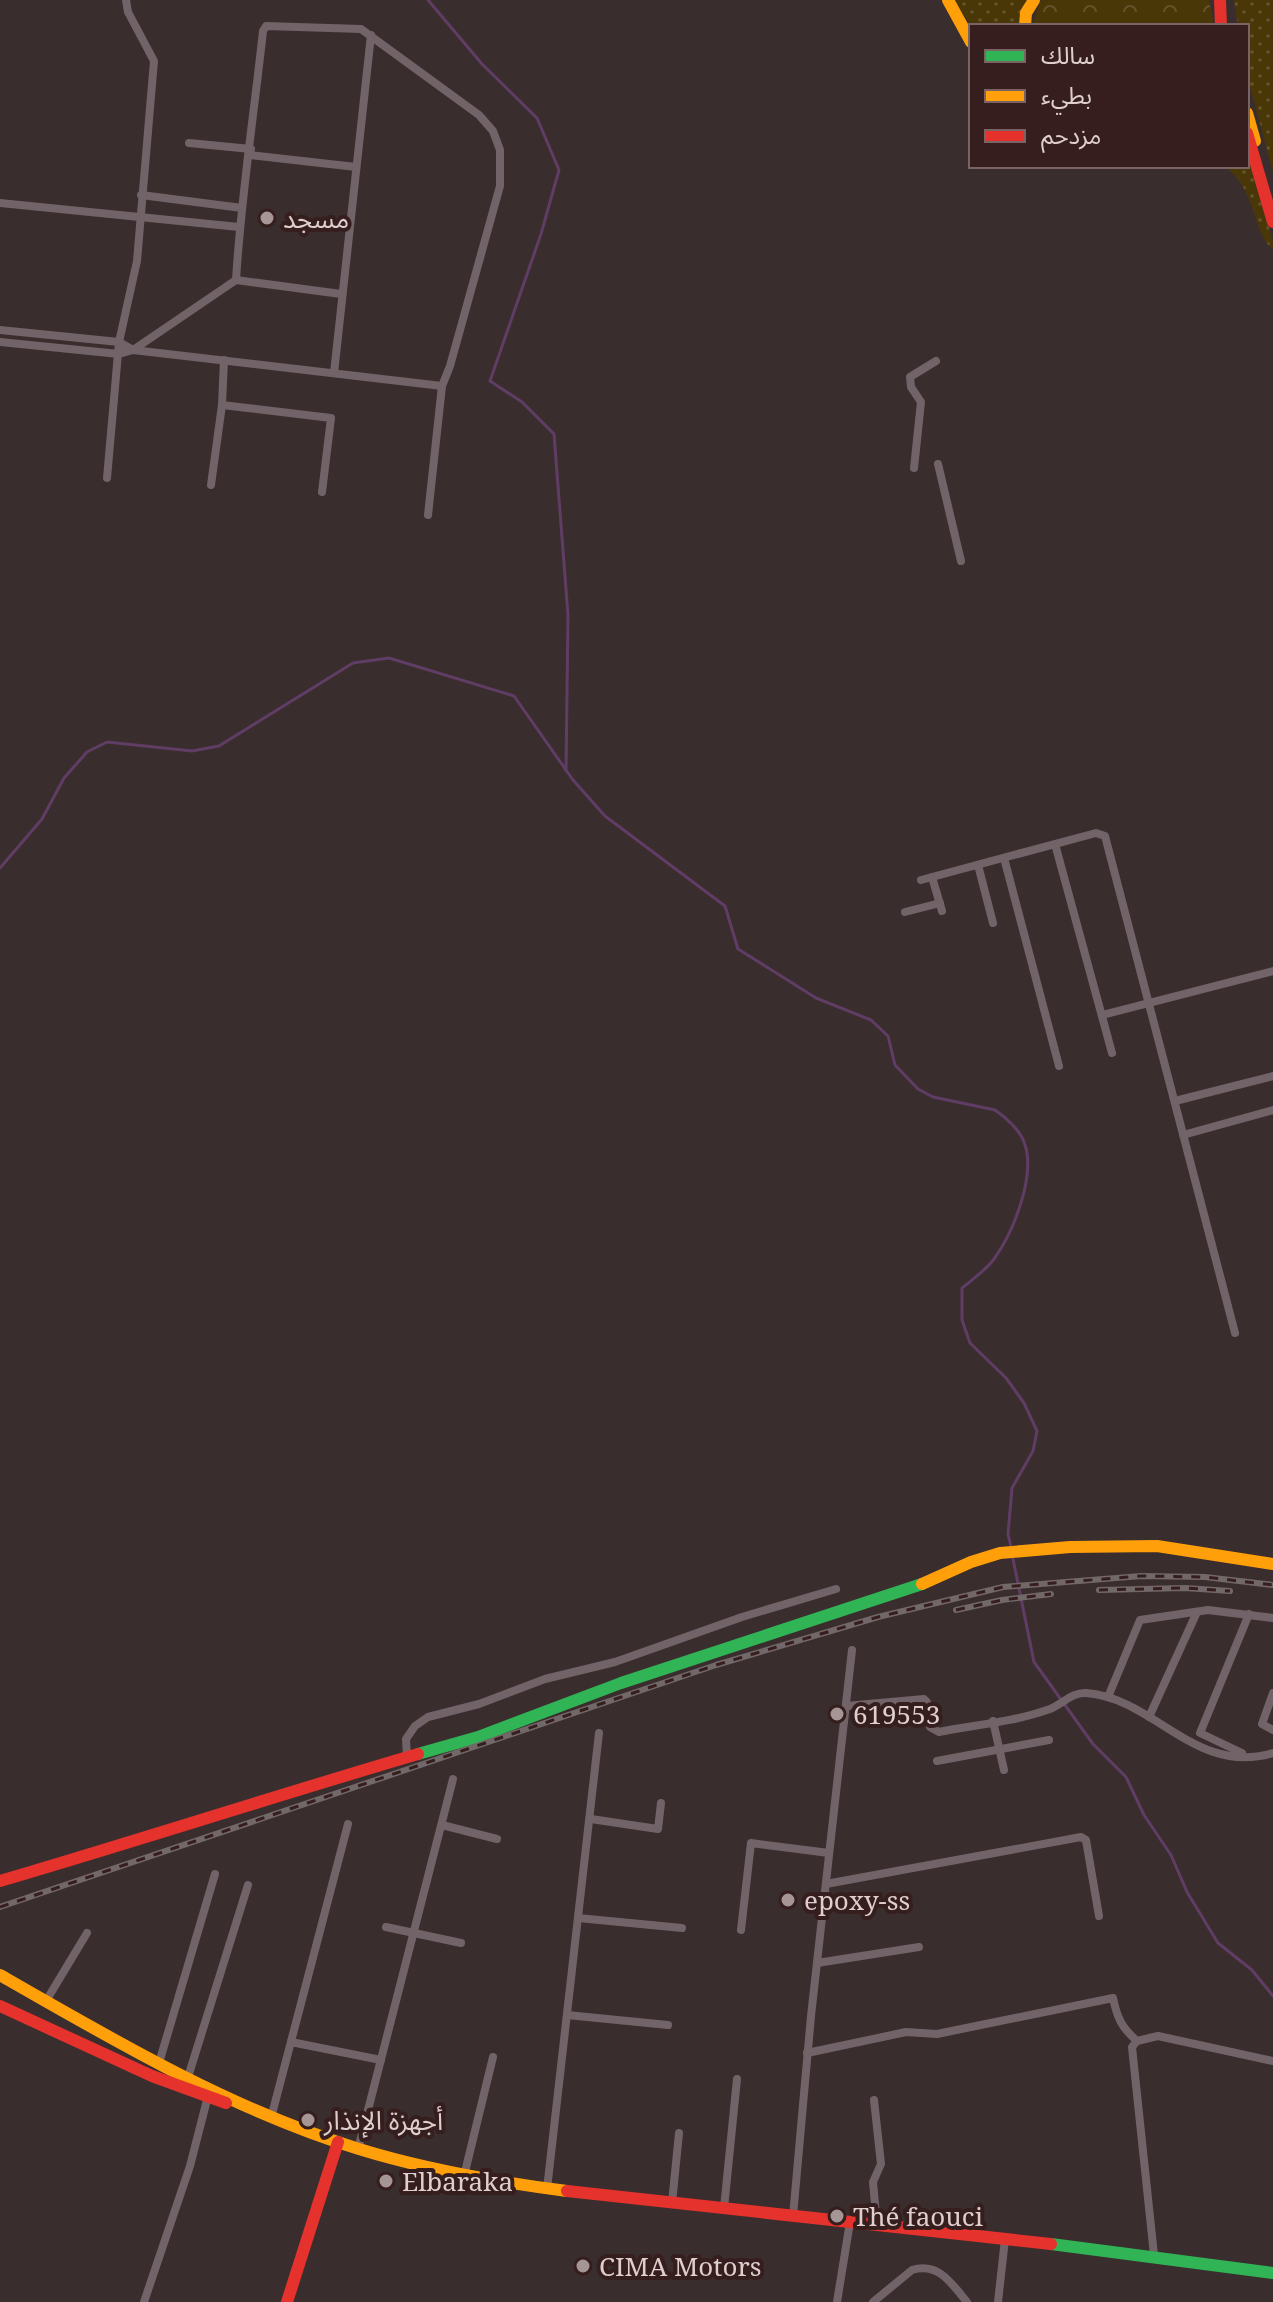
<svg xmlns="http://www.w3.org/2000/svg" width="1273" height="2302" font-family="'Noto Serif','Noto Sans Arabic',serif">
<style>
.grass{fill:url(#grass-dots)}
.forest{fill:url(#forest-crowns)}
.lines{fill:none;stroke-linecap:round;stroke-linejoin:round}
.stream{stroke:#5f3d65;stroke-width:3}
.street{stroke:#726368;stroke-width:8}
.fast{stroke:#30b455;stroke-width:12}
.slow{stroke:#ff9f0a;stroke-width:12}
.jam{stroke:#e5322d;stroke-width:12}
.rail-casing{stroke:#736869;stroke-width:6}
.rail{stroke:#351e1d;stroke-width:3;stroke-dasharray:9;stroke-linecap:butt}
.poi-dot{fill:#a59695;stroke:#351e1d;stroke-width:3}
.labels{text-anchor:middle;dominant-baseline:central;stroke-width:8;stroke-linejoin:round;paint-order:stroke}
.poi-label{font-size:26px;fill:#dececd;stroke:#351e1d;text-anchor:start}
</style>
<defs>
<pattern id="grass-dots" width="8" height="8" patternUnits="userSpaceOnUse" patternTransform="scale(2)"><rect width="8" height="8" fill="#4a3708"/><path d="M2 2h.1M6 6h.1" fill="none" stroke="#64532b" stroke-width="1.8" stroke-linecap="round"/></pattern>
<pattern id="forest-crowns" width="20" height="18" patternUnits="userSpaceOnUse" patternTransform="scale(2)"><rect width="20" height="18" fill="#4a3708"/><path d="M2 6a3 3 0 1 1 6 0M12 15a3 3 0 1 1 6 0" fill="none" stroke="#64532b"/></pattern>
</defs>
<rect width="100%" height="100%" fill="#3a2d2d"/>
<g class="grass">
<path d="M954,0H1026L1019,26H971Z"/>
<path d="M1234,0H1273V172L1247,75V26H1238Z"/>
<path d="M1247,155L1273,241V249C1252,234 1258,190 1224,166H1247Z"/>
</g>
<path class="forest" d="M1041,0H1209L1214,26H1032Z"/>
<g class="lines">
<g class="stream">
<path d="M428,0L482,64L537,118L559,170L541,234L490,381L522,402L554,434L568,615L566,771"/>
<path d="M0,868L42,819L64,778L87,752L107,742L192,751L219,746L353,663L389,658L514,696L573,780L605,816L725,906L738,949L816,998L871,1020L888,1036L895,1065L918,1089L933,1097L995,1110C1005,1117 1020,1130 1024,1142C1037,1174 1013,1233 994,1259C986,1270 973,1279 962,1288V1320L970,1343L1006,1378L1024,1403L1037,1431L1033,1451L1012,1488L1008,1534L1011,1547"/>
<path d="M1012,1554L1034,1662L1093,1744L1126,1777L1144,1815L1171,1855L1187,1892L1218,1943L1252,1970L1273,1996"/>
</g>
<g class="street">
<path d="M189,143L251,149"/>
<path d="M250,155L356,167"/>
<path d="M141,195L242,208"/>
<path d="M0,203L239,227"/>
<path d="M236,280C241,197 254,114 263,31L266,26L361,29L479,115L493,131L500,150V186L450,366L442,386L428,515"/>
<path d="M0,330L119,342L133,350L442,386"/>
<path d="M0,342L119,354L133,350L236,280L341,294"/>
<path d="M334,373L371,35"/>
<path d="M222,405L331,418L322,492"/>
<path d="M938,464L961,561"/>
<path d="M914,468L921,402L911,387L910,377L936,361"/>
<path d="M107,478L119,342L137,261L154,61L128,12L126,0"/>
<path d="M211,485L222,405L224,360"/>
<path d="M1055,844L1112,1053"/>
<path d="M1004,858L1059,1066"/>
<path d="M978,865L993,923"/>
<path d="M932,877L942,911"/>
<path d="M921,880L1096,833L1105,836L1235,1333"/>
<path d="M905,912L940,903"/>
<path d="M1102,1015L1273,971"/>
<path d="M1175,1101L1273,1076"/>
<path d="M1183,1135L1273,1110"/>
<path d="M1273,1693L1262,1724L1273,1730"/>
<path d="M1108,1697L1140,1620L1208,1610L1273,1618"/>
<path d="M846,1706L924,1699L927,1702L930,1727L939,1732C974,1725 1013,1722 1047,1710C1061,1706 1071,1692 1086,1693C1155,1698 1195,1776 1273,1753"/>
<path d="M1149,1717L1197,1612"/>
<path d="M993,1721L1004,1770"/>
<path d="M1242,1753L1200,1733L1249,1614"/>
<path d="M407,1757L406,1739L415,1726L428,1717L479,1704L545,1679L615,1662L742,1617L836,1589"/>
<path d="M937,1761L1049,1740"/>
<path d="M591,1819L658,1829L661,1803"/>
<path d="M442,1825L497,1839"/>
<path d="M826,1884L1081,1837L1086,1840L1099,1916"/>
<path d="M578,1918L682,1928"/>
<path d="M386,1927L461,1943"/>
<path d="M741,1930L751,1843L829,1853"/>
<path d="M817,1963L919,1947"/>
<path d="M46,2001L87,1933"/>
<path d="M567,2015L668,2025"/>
<path d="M291,2042L381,2060"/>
<path d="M807,2053L906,2032L937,2034L1113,1998C1117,2017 1121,2027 1137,2041"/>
<path d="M159,2063L215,1874"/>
<path d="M188,2077L248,1885"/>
<path d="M874,2100L881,2164L873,2182L877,2226"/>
<path d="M271,2118L348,1824"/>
<path d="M358,2149L453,1779"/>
<path d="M464,2176L493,2057"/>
<path d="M547,2189L599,1733"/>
<path d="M672,2203L679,2133"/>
<path d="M724,2208L737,2079"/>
<path d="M793,2216L811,2016L852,1650"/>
<path d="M1154,2255L1132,2047L1137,2041L1158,2036L1273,2061"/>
<path d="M144,2302L190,2166L208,2096"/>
<path d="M837,2302L850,2222"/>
<path d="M873,2302L912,2270C939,2262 952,2284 967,2302"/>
<path d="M998,2302L1005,2239"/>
</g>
<g class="fast">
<path d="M418,1754L478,1737L621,1683L922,1584"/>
<path d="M1051,2244L1273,2273"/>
</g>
<g class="slow">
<path d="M948,0L971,42"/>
<path d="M1025,26L1026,13L1034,0"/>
<path d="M1247,113L1255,141"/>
<path d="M922,1584L971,1562L1000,1553L1070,1547L1157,1546L1273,1564"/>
<path d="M0,1975C115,2041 232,2110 359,2149C427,2170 497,2182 567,2191"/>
</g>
<g class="jam">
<path d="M1220,0L1221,26"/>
<path d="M1247,133L1273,222"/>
<path d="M0,1881C140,1840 278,1795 418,1754"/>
<path d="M0,2006L152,2076L226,2103"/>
<path d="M567,2191L1051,2244"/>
<path d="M287,2302L338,2142"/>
</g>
<g class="rail-casing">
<g id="rail">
<path d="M1099,1590L1185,1588L1230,1591"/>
<path d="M956,1610L1002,1600L1051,1594"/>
<path d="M0,1907L716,1665L878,1617L1003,1587L1141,1576L1205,1577L1273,1585"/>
</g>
</g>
<use href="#rail" class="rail"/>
</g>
<g class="poi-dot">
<circle cx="267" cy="218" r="8"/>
<circle cx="837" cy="1714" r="8"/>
<circle cx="788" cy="1900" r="8"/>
<circle cx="308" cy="2120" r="8"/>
<circle cx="386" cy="2181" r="8"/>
<circle cx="837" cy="2216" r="8"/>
<circle cx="583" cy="2266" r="8"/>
</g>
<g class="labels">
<g class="poi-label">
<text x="283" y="218">مسجد</text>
<text x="853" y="1714">619553</text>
<text x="804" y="1900">epoxy-ss</text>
<text x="324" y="2120">أجهزة الإنذار</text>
<text x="402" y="2181">Elbaraka</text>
<text x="853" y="2216">Thé faouci</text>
<text x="599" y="2266">CIMA Motors</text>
</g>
</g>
<rect x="969" y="24" width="280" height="144" fill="#351e1d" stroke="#796463" stroke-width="2"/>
<rect x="985" y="50" width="40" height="12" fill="#30b455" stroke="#796463" stroke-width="2"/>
<text x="1041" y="64" font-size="24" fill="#dececd">سالك</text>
<rect x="985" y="90" width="40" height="12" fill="#ff9f0a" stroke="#796463" stroke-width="2"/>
<text x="1041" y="104" font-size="24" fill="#dececd">بطيء</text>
<rect x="985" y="130" width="40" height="12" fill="#e5322d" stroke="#796463" stroke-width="2"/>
<text x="1041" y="144" font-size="24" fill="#dececd">مزدحم</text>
</svg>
